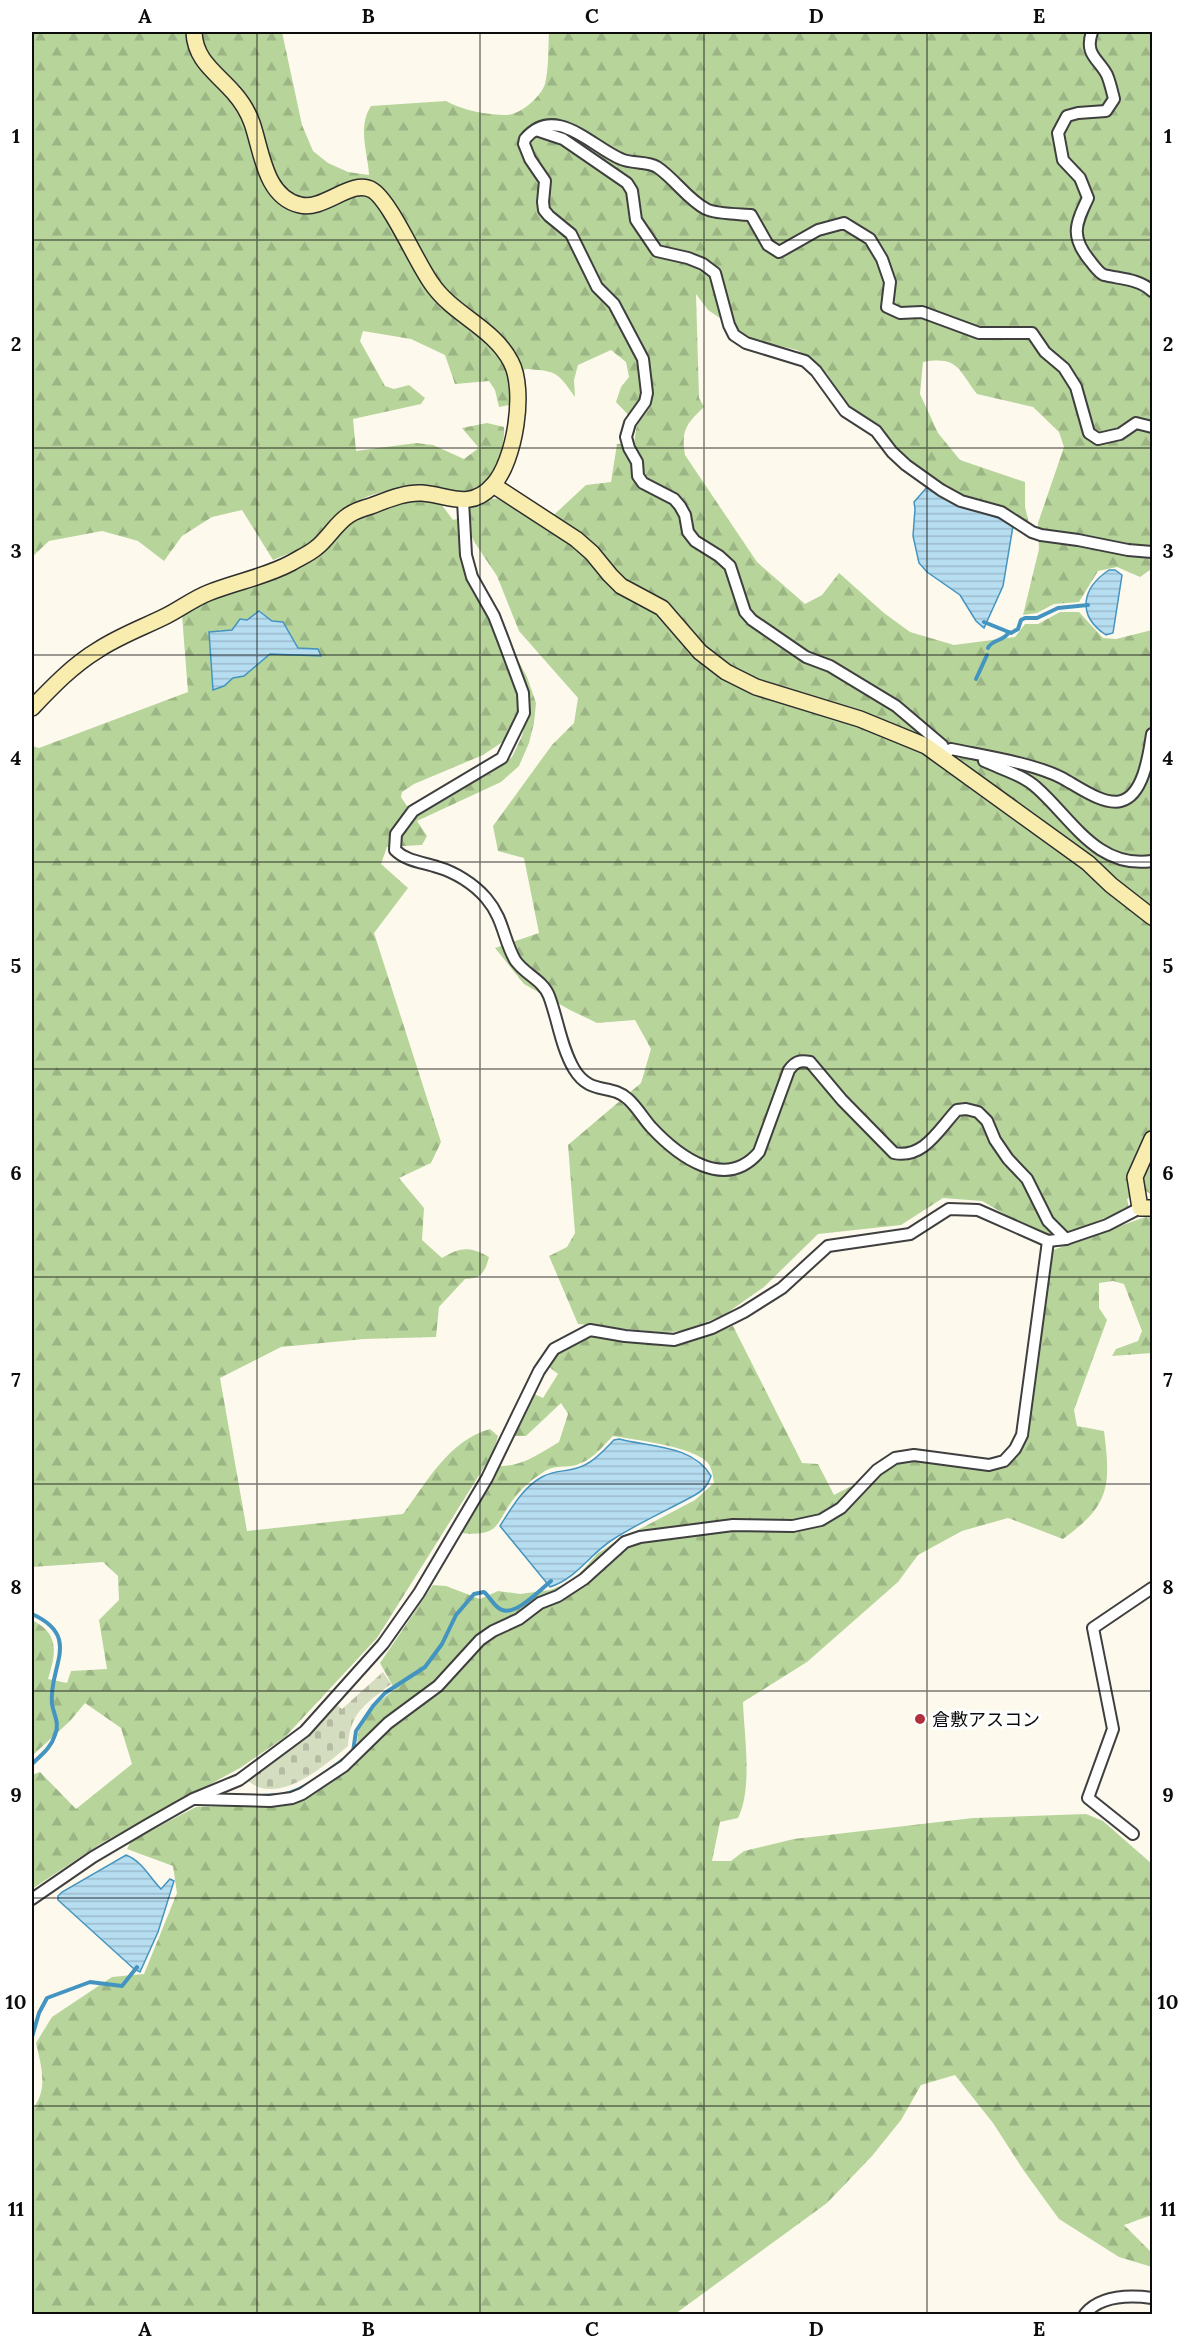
<svg xmlns="http://www.w3.org/2000/svg" width="1184" height="2346" font-family="Lora,'Noto Sans JP',serif">
<style>
.forest{fill:url(#forest-firs);fill-rule:evenodd}
.cemetery{fill:url(#cemetery-stones)}
.water{fill:url(#water-rules);stroke:#4494c1;stroke-width:1.5}
.lines{fill:none;stroke-linecap:round;stroke-linejoin:round}
.stream{stroke:#4494c1;stroke-width:4}
.street-casing{stroke:#3f3f3f;stroke-width:14}
.secondary-casing{stroke:#2e2e2e;stroke-width:18}
.street{stroke:#fff;stroke-width:10}
.secondary{stroke:#f8edae;stroke-width:15}
.grid{fill:none;stroke:#0c0c0c;stroke-width:1.5;stroke-opacity:0.55}
.poi-dot{fill:#b0313c;stroke:#fff;stroke-width:2}
.labels{text-anchor:middle;dominant-baseline:central;stroke-width:6;stroke-linejoin:round;paint-order:stroke}
.poi-label{font-size:18px;fill:#0c0c0c;stroke:#fff;text-anchor:start}
.neatline{fill:none;stroke:#0c0c0c;stroke-width:2}
.grid-label{font-size:20px;text-anchor:middle;font-weight:bold;fill:#0c0c0c}
</style>
<defs>
<pattern id="forest-firs" width="22" height="20" patternUnits="userSpaceOnUse" patternTransform="scale(1.5)"><rect width="22" height="20" fill="#b7d49b"/><path d="M5 1l3.5 6h-7zM16 11l3.5 6h-7z" fill="#9cb584"/></pattern>
<pattern id="cemetery-stones" width="16" height="16" patternUnits="userSpaceOnUse" patternTransform="scale(1.5)"><rect width="16" height="16" fill="#d5ddc0"/><path d="M2 7V4a2 2 0 0 1 4 0v3zM10 15v-3a2 2 0 0 1 4 0v3z" fill="#b6bca4"/></pattern>
<pattern id="water-rules" width="6" height="5" patternUnits="userSpaceOnUse" patternTransform="scale(1.5)"><rect width="6" height="5" fill="#b6ddf0"/><path d="M0 2.5h6" fill="none" stroke="#9bbccd"/></pattern>
</defs>
<rect width="100%" height="100%" fill="#fdfaed"/>
<g class="forest">
<path d="M32,32H282L302,125L313,151L328,163L348,172L369,175C368,152 357,128 371,106L446,101C462,110 487,115 506,115C520,115 541,97 545,84C549,68 548,48 549,32H1152V565L1150,570L1140,577L1117,567L1098,571L1079,602L1054,604L1037,613L1023,615L1039,549L1038,523L1064,447L1059,432L1033,407L977,394C958,370 959,356 923,362L920,394L938,433L960,460L1025,482V507L1029,524L1024,523L1009,510L967,498L940,485L901,455L888,437L876,426L849,409L827,374L813,360L797,350L751,339L708,310L696,294L699,398L704,407C686,424 681,430 685,455L757,562L805,604L822,595L839,573L884,613L910,632L954,645L1015,637L1025,624H1038L1060,612H1079L1103,638L1116,639L1152,630V1195L1143,1189L1127,1199L1129,1208L1076,1230L1049,1235L1027,1227L982,1201L943,1198L901,1225L818,1234L764,1287L724,1315L688,1329L668,1333L578,1324L549,1256L567,1247L575,1233L568,1145L641,1083L651,1049L635,1020L597,1023L570,1010L524,984L495,948L539,933L524,858L498,851L493,826L552,745L574,723L578,698L519,631L497,576L475,543L467,527L469,577L505,654L520,702V710L507,739L483,755L414,784L402,792L401,797L407,806L426,809L489,774L512,757L522,736L529,709L526,691L514,653L527,677L536,703L534,723L529,743L519,766L501,782L417,821L427,836L422,845L387,847L381,864L408,888L374,933L441,1142L431,1163L399,1178L424,1208L422,1240L442,1258C460,1247 470,1246 489,1257C485,1272 482,1278 465,1279L439,1307L436,1337L364,1339L281,1347L220,1378L247,1531L403,1514C428,1481 448,1441 490,1429L498,1436L493,1453L377,1638L285,1737L240,1768L100,1844L32,1889V1775L40,1772L76,1809L132,1764L121,1728L85,1703L70,1721L34,1754H32V1620C60,1634 56,1653 48,1679L67,1683L71,1671L107,1669L99,1620L119,1600L118,1576L103,1562L32,1567V746L39,748L188,692L182,615L205,600L275,575L350,521L380,507L419,498L441,504L453,520L468,516L469,505L484,498L498,499L543,525L586,485L611,482L617,444L634,443L637,424L616,402L621,387L629,377L626,362L611,350L578,365L574,380L575,397C557,371 556,371 525,369L512,393L509,405L499,407L495,390L489,381L455,384L445,355L411,339L363,331L360,341L385,386L394,389L409,385L425,398L421,404L353,419L356,451L416,443L433,445L464,459L479,448L462,428L487,423L504,427C506,451 488,493 461,496C450,497 436,491 425,489C406,486 380,491 362,499C345,507 333,527 318,539C305,548 287,554 273,560L242,510L212,517L182,536L164,561L138,541L102,531L49,541L32,557ZM260,611L272,621L283,622L298,648L317,649L321,655L270,654L244,676L233,678L224,686L219,630H232Z"/>
<path d="M1148,1216H1152V1353L1112,1356L1116,1349L1138,1341L1142,1331L1124,1284L1113,1281L1099,1283V1308L1107,1320L1074,1410L1077,1426L1104,1431C1111,1486 1110,1505 1063,1539L1008,1518L962,1531L918,1555L898,1582L807,1662L743,1702C744,1735 753,1788 738,1818L720,1822L712,1861H731L744,1851L794,1839L973,1818L1086,1814L1103,1821L1152,1864V2215L1124,2225L1152,2253V2267L1119,2257L1059,2219L1024,2171L993,2123L955,2075L921,2085L901,2120L872,2156L827,2203L675,2314H417L416,2312L392,2314H32V2109C49,2091 41,2065 36,2043L52,2017L112,1977L144,1974L177,1893L173,1866L127,1849L131,1841L196,1807L294,1804L357,1753C357,1747 357,1740 358,1734C361,1719 382,1697 395,1690L380,1663L433,1585L446,1586L480,1599L498,1591L520,1594L550,1590L573,1581L597,1554L615,1542L695,1500L714,1483C713,1476 712,1467 707,1462C691,1446 635,1440 613,1436C600,1449 591,1462 572,1466C563,1467 552,1466 545,1471C534,1478 524,1486 516,1496C494,1523 503,1537 460,1533L499,1466C522,1467 540,1453 559,1442L568,1414L561,1403L526,1436H513L534,1394L543,1398L558,1374L548,1366L557,1352L592,1336L627,1342L676,1345L733,1326L802,1463L818,1464L834,1495L888,1467L914,1459L974,1469L1006,1466L1021,1447L1029,1429L1053,1250Z"/>
</g>
<path class="cemetery" d="M383,1672L391,1684C366,1704 350,1712 348,1746C323,1767 278,1807 247,1780L286,1753L337,1705L342,1709Z"/>
<g class="water">
<path d="M928,486C952,506 981,511 1009,522L1013,526L1003,586L984,628L976,621L960,595L927,572L919,563L913,536L915,509L914,502Z"/>
<path d="M1109,570H1115L1122,575L1113,633L1106,635C1076,615 1082,588 1109,570Z"/>
<path d="M259,611L272,621L283,622L298,648L318,649L321,656L270,654L244,676L233,678L224,686L213,690L209,632L232,630L240,619L247,620Z"/>
<path d="M619,1439C650,1447 693,1445 711,1476C708,1486 703,1490 695,1495C668,1510 638,1523 612,1540C589,1555 577,1578 550,1587L500,1526C511,1509 523,1487 542,1477C554,1470 565,1472 577,1468C592,1464 603,1451 614,1440Z"/>
<path d="M126,1855C142,1861 150,1878 161,1889L170,1879L174,1881L158,1932L140,1972L134,1969L58,1900V1896L62,1892Z"/>
</g>
<g class="lines">
<g class="stream">
<path d="M984,622L1011,633L1018,629L1021,620L1025,618H1037L1058,608L1088,605"/>
<path d="M988,648C992,639 1005,641 1009,632"/>
<path d="M976,679L987,655"/>
<path d="M32,1614C83,1637 48,1667 52,1704C54,1716 60,1723 55,1735C51,1748 41,1755 32,1764"/>
<path d="M353,1752L356,1731L373,1706L385,1693L425,1667L442,1644L456,1615L474,1594L484,1592C490,1597 493,1605 500,1609C514,1618 540,1590 551,1581"/>
<path d="M285,1794C305,1790 326,1772 343,1760"/>
<path d="M261,1796L277,1795"/>
<path d="M32,2037L39,2013L47,1998L90,1982L122,1986L137,1967"/>
</g>
<g class="street-casing">
<g id="street">
<path d="M1092,32C1084,55 1099,59 1107,75C1110,82 1112,91 1114,99L1106,111L1078,113L1067,116L1058,133L1063,160L1080,178L1088,198C1075,225 1070,237 1091,262C1095,267 1099,273 1104,275C1121,279 1139,279 1152,291"/>
<path d="M536,130L563,139L627,183L632,191L636,220L657,251L688,258L703,264L715,273L729,325L734,335L746,343L805,361L816,371L845,411L876,431L892,452L906,465L941,490L961,501L1001,512L1032,532L1041,535L1078,540L1128,550L1152,552"/>
<path d="M463,501L466,555L472,577L494,616L504,642L523,693L524,713L502,758L413,811L396,834L395,850C406,861 422,862 437,867C455,872 474,884 486,898C504,919 503,939 515,960C524,974 543,980 549,996C558,1020 561,1047 574,1069C590,1096 611,1083 628,1099C637,1107 643,1118 651,1127C678,1156 725,1192 759,1152L789,1070C795,1062 799,1060 810,1062L842,1100L894,1153C924,1159 939,1129 957,1110L966,1109L978,1112L987,1121L995,1140L1008,1159L1027,1179L1048,1221L1066,1239"/>
<path d="M946,752L942,745L896,706L830,666L806,657L752,620L745,612L730,566L719,556L695,541L688,532L685,515L680,506L674,499L643,483L638,476L637,462L629,448L626,437L630,423L645,402L647,393L643,359L614,304L597,287L571,234L549,216L544,210L543,202L545,181L530,159L524,144L525,139C555,103 592,147 621,159C632,164 647,161 657,167C675,179 687,199 706,209C715,214 740,214 751,215L768,245L779,252L818,230L844,223L870,239L882,259L890,282L887,307L900,313L922,312L979,333H1032L1045,352L1064,368L1076,387L1089,433L1098,439L1120,434L1136,423L1152,427"/>
<path d="M942,757L951,749C984,756 1033,763 1062,778C1077,786 1104,806 1121,801C1144,795 1149,753 1152,734"/>
<path d="M984,761C1001,769 1023,775 1037,788C1072,819 1097,869 1152,861"/>
<path d="M196,1799L270,1801L292,1798L302,1794L344,1766L388,1723L438,1686L480,1640L493,1631L519,1619L540,1603L558,1596L584,1579L625,1542L640,1537L733,1525L793,1526L821,1520L841,1508L877,1470L895,1458L914,1455L989,1465L1004,1461L1015,1449L1022,1435L1048,1241"/>
<path d="M1133,1834L1088,1798L1113,1729L1093,1628L1152,1588"/>
<path d="M32,1899L93,1857L149,1824L193,1799L239,1780L305,1731L383,1644L419,1593L487,1478L539,1371L554,1349L590,1330L625,1336L674,1340L712,1328L744,1312L782,1288L828,1246L910,1234L949,1209L978,1210L1048,1241L1066,1239L1107,1225L1140,1208"/>
<path d="M1085,2314C1101,2295 1129,2295 1152,2298"/>
</g>
</g>
<g class="secondary-casing">
<g id="secondary">
<path d="M493,485L576,539L592,553L610,575L621,586L662,608L700,652L726,672L756,687L860,719L926,746L1088,863L1111,885L1152,917"/>
<path d="M32,708C52,687 73,665 98,650C119,636 144,627 166,616C180,609 193,599 208,593C235,582 265,577 291,563C299,558 309,554 316,548C328,539 336,523 349,515C355,511 364,508 371,506C387,500 405,492 422,493C449,495 470,511 493,485C515,461 526,390 511,362C494,328 453,315 432,284C417,264 390,200 372,190C352,178 324,211 300,205C265,197 262,152 252,123C248,112 242,102 234,93C217,73 195,61 194,32"/>
<path d="M1152,1139L1135,1177L1140,1208H1152"/>
</g>
</g>
<use href="#street" class="street"/>
<use href="#secondary" class="secondary"/>
</g>
<path class="grid" d="M257,32V2314M480,32V2314M704,32V2314M927,32V2314M32,240H1152M32,448H1152M32,655H1152M32,862H1152M32,1069H1152M32,1277H1152M32,1484H1152M32,1691H1152M32,1898H1152M32,2106H1152"/>
<circle class="poi-dot" cx="920" cy="1719" r="6"/>
<g class="labels">
<g class="poi-label">
<text x="932" y="1719">倉敷アスコン</text>
</g>
</g>
<rect width="1184" height="2346" fill="none" stroke="#ffffff" stroke-width="66"/>
<rect x="33" y="33" width="1118" height="2280" class="neatline"/>
<g class="grid-label">
<text x="145" y="23">A</text>
<text x="368" y="23">B</text>
<text x="592" y="23">C</text>
<text x="816" y="23">D</text>
<text x="1039" y="23">E</text>
<text x="16" y="143">1</text>
<text x="1168" y="143">1</text>
<text x="16" y="351">2</text>
<text x="1168" y="351">2</text>
<text x="16" y="558">3</text>
<text x="1168" y="558">3</text>
<text x="16" y="765">4</text>
<text x="1168" y="765">4</text>
<text x="16" y="973">5</text>
<text x="1168" y="973">5</text>
<text x="16" y="1180">6</text>
<text x="1168" y="1180">6</text>
<text x="16" y="1387">7</text>
<text x="1168" y="1387">7</text>
<text x="16" y="1594">8</text>
<text x="1168" y="1594">8</text>
<text x="16" y="1802">9</text>
<text x="1168" y="1802">9</text>
<text x="16" y="2009">10</text>
<text x="1168" y="2009">10</text>
<text x="16" y="2216">11</text>
<text x="1168" y="2216">11</text>
<text x="145" y="2336">A</text>
<text x="368" y="2336">B</text>
<text x="592" y="2336">C</text>
<text x="816" y="2336">D</text>
<text x="1039" y="2336">E</text>
</g>
</svg>
